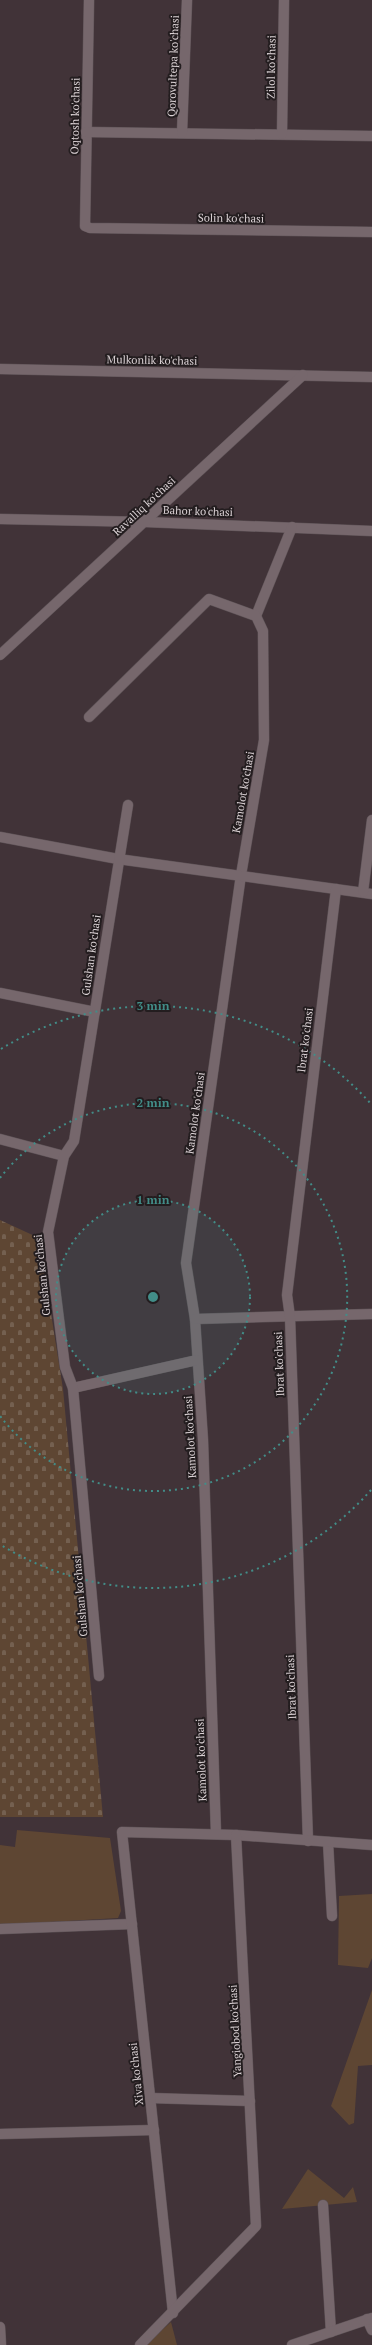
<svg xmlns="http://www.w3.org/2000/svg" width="372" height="2345" font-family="'PT Serif',serif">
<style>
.green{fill:#5e4633}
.cemetery{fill:url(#cemetery-stones)}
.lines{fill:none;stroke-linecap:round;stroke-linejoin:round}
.minor-casing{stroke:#5d5256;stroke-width:11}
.minor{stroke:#76676c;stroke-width:10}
.ring{fill:none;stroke:#428d88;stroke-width:2;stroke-dasharray:2 4}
.labels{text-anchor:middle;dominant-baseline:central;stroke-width:4;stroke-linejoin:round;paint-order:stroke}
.street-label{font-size:11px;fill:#dbd2d5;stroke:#231d1f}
.centre{fill:#428d88;stroke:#231d1f;stroke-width:2}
.ring-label{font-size:12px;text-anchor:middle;font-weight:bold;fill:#428d88;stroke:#231d1f;stroke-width:4;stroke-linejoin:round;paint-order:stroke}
</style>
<defs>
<pattern id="cemetery-stones" width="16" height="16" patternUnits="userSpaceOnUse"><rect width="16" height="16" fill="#5e4633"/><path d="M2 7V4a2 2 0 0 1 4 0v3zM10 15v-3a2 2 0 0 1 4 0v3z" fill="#746050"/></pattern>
</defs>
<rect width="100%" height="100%" fill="#413338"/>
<g class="green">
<path d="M17,1830L110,1838L121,1911L118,1918L0,1925V1845L15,1847Z"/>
<path d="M372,1894V1958L368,1968L338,1965L339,1896Z"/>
<path d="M372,1990V2065L358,2066L354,2123L349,2125L331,2106Z"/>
<path d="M308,2169L344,2198L353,2187L357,2202L282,2209Z"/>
<path d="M171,2322L177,2345H145Z"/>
</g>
<path class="cemetery" d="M0,1220L39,1238L63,1389L103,1817H0Z"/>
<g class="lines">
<g class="minor-casing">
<g id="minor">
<path d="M89,0L85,226L90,228L372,232"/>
<path d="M86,132L372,136"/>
<path d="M182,133L187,0"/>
<path d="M282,134L284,0"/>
<path d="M0,369L372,377"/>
<path d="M0,519L145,522L372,531"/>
<path d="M256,616L292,527"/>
<path d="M0,655L303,375"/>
<path d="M89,717L209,599L256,616L263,631L264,740L241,875L186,1263L195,1319L203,1440L216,1834"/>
<path d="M0,837L118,859L372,894"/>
<path d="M363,892L372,820"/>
<path d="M0,993L95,1012"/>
<path d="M0,1139L64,1156"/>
<path d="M195,1319L372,1314"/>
<path d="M73,1388L197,1360"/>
<path d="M99,1676L73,1388L65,1367L48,1232L64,1156L74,1141L128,805"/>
<path d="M308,1841L290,1317L287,1295L336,889"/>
<path d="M328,1842L332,1916"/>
<path d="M0,1929L132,1924"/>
<path d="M150,2098L250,2101"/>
<path d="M0,2134L154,2130"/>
<path d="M323,2205L331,2332"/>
<path d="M173,2313L122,1832L236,1835L372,1845"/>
<path d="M367,2319L372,2330"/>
<path d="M0,2327L1,2345"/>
<path d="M140,2345L256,2226L236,1835"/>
<path d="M292,2345L372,2318"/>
</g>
</g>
<use href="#minor" class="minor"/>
</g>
<circle cx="153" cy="1297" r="97" fill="#428d88" fill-opacity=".12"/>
<g class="ring">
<circle cx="153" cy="1297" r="97"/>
<path d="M0 1178A194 194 0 1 1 0 1416"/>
<path d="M371 1490A291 291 0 0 1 1 1545M1 1049A291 291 0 0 1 371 1104"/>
</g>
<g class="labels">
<g class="street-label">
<text transform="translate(173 66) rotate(-88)">Qorovultepa ko'chasi</text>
<text transform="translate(271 67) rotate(-89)">Zilol ko'chasi</text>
<text transform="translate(75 116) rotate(-89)">Oqtosh ko'chasi</text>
<text transform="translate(231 218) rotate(1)">Solin ko'chasi</text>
<text transform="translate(152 360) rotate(1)">Mulkonlik ko'chasi</text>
<text transform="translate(144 506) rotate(-43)">Ravalliq ko'chasi</text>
<text transform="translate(198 511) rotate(2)">Bahor ko'chasi</text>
<text transform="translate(243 792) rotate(-80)">Kamolot ko'chasi</text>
<text transform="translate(91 955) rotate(-82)">Gulshan ko'chasi</text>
<text transform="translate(305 1040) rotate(-83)">Ibrat ko'chasi</text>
<text transform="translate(195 1113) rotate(-82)">Kamolot ko'chasi</text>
<text transform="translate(42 1275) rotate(-96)">Gulshan ko'chasi</text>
<text transform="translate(279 1364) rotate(-92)">Ibrat ko'chasi</text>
<text transform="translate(190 1437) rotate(-93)">Kamolot ko'chasi</text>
<text transform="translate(80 1596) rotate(-95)">Gulshan ko'chasi</text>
<text transform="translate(291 1687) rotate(-92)">Ibrat ko'chasi</text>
<text transform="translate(201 1760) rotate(-92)">Kamolot ko'chasi</text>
<text transform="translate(235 2031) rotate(-93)">Yangiobod ko'chasi</text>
<text transform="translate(136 2074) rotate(-96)">Xiva ko'chasi</text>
</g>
</g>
<circle cx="153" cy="1297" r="6" class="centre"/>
<g class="ring-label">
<text x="153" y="1010">3 min</text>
<text x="153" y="1107">2 min</text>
<text x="153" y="1204">1 min</text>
</g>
</svg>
